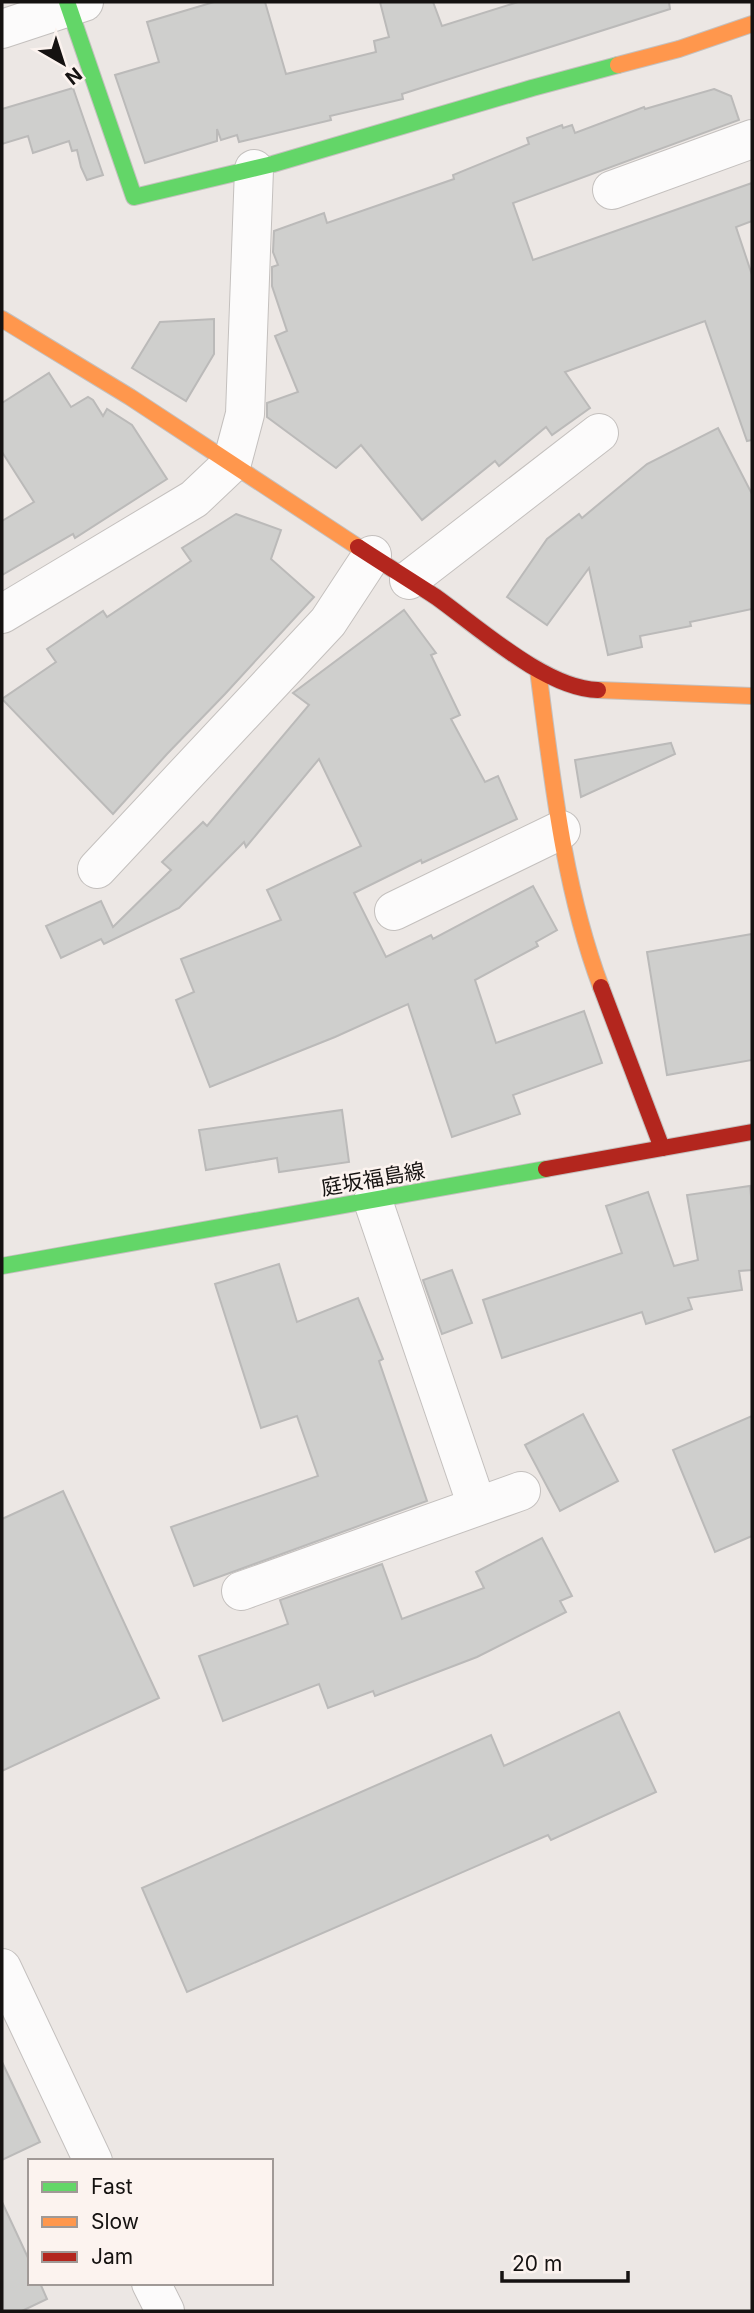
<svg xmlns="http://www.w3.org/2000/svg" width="754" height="2313" font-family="Inter,'Noto Sans JP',sans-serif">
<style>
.building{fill:#cfcfcd;stroke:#bbbab9;stroke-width:2}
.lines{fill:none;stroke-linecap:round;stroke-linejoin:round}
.street-casing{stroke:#c4c0be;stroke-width:40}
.fast-casing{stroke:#c4c0be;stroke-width:18}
.slow-casing{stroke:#c4c0be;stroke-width:18}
.jam-casing{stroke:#c4c0be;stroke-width:18}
.street{stroke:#fcfbfb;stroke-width:38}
.fast{stroke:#63d668;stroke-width:16}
.slow{stroke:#ff974d;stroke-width:16}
.jam{stroke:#b3261e;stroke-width:16}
.labels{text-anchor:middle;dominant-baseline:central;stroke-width:5;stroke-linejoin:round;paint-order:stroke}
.street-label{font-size:21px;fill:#151211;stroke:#fcf3ef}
</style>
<rect width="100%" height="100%" fill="#ece7e4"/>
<g class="building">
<path d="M214,2H265L286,74L376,52L374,41L389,37L380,2H433L442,26L518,2H669L670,9L402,94L403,99L330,116L331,120L239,142L237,135L221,140L217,129V141L145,163L115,75L159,62L147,22Z"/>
<path d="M73,88L103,175L87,180L81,167L77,150L72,151L69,141L33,153L28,136L2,144V109Z"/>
<path d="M714,89L731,96L739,120L513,203L533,260L752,183V221L736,227L752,275V440L747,441L705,321L565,372L590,408L552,435L546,427L499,466L495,461L422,520L361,445L336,468L267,417V403L298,392L275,336L287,331L272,286V267L278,265L273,252L274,231L324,213L327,223L454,179L453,175L529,144L527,138L562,125L563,128L572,125L575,133L644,107L645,109Z"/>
<path d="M214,319V354L186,401L132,368L160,322Z"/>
<path d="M49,373L71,407L88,397L93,400L103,416L107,409L132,425L167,479L75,538L73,534L2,575V521L34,502L2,452V403Z"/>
<path d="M718,428L752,494V609L690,622L691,626L640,636L642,647L608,655L589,568L547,625L507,597L547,539L579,514L582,518L647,464Z"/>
<path d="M236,514L281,530L271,559L314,597L225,694L167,754L113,814L2,699L56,662L47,649L103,611L107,617L191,561L182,548Z"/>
<path d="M404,610L436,653L431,655L460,715L451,719L485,782L498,776L517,819L422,863L421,860L354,893L386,957L431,935L433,939L533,886L557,930L536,942L538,946L475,980L496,1043L584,1011L602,1063L513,1095L520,1114L452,1137L408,1004L335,1037L210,1087L176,1000L194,992L181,959L281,920L267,890L361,846L319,759L246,847L244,842L179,908L104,944L101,939L61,958L46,926L101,901L113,927L171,870L162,862L203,822L207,826L309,705L293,693Z"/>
<path d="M671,743L675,754L581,797L575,760Z"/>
<path d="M752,934V1060L667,1075L647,952Z"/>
<path d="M342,1110L349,1162L279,1172L277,1158L206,1170L199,1130Z"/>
<path d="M750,1186L752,1206V1270L739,1271L742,1290L688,1298L692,1309L646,1324L642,1312L502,1358L483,1300L622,1253L606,1206L648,1192L674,1266L698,1260L687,1195Z"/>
<path d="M279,1264L297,1322L358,1298L383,1359L379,1361L427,1501L194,1586L171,1527L318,1476L297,1416L261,1428L215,1284Z"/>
<path d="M452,1270L472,1323L442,1334L423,1280Z"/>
<path d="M583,1414L618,1481L560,1511L525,1445Z"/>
<path d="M752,1416V1536L715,1552L673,1450Z"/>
<path d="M63,1491L159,1698L2,1771V1519Z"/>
<path d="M542,1538L572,1596L560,1601L566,1612L477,1657L375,1696L373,1691L328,1708L319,1684L223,1721L199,1656L288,1624L280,1600L382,1564L402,1619L484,1588L476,1572Z"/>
<path d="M619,1712L656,1792L551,1840L548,1835L187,1992L142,1888L491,1735L504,1766Z"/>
<path d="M2,2062L40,2142L2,2160Z"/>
<path d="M2,2202L30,2262V2283H40L47,2299L22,2311H2Z"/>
</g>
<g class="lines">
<g class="street-casing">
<g id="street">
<path d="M2,29L84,2"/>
<path d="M612,190L752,139"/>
<path d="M409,580L599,433"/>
<path d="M2,614L194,499L232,463L245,414L254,169"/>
<path d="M97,869L328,622L372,555"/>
<path d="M394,911L561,830"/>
<path d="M373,1201L477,1506"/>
<path d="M241,1591L521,1491"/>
<path d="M2,1968L93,2161"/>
<path d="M151,2283L165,2311"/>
</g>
</g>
<g class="fast-casing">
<g id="fast">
<path d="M67,2L134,197L273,164L532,88L618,65"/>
<path d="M2,1266L546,1169"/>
</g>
</g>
<g class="slow-casing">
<g id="slow">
<path d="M618,65L679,49L752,24"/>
<path d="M2,319L130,397L358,547"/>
<path d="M538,670C552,776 563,886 601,987"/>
<path d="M598,690L752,696"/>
</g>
</g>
<g class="jam-casing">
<g id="jam">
<path d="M358,547C384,564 410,580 436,597C478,627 546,689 598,690"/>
<path d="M601,987L662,1148"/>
<path d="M546,1169L752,1132"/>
</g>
</g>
<use href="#street" class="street"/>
<use href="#fast" class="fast"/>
<use href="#slow" class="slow"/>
<use href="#jam" class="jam"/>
</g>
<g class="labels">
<g class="street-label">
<text transform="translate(373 1179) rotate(-10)">庭坂福島線</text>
</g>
</g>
<rect width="754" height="2313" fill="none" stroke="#151211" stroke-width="7"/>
<rect x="28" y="2159" width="245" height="126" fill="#fcf3ef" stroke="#a09996" stroke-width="2"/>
<rect x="42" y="2182" width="35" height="10" fill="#63d668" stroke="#a09996" stroke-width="2"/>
<text x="91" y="2194" font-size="21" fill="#151211">Fast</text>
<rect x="42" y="2217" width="35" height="10" fill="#ff974d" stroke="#a09996" stroke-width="2"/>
<text x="91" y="2229" font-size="21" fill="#151211">Slow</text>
<rect x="42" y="2252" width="35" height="10" fill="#b3261e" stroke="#a09996" stroke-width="2"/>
<text x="91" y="2264" font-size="21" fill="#151211">Jam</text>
<g transform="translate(63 63) rotate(141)" stroke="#fcf3ef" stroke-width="5" paint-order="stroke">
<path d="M0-5L12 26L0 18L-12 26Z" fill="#151211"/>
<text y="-10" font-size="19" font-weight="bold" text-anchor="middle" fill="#151211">N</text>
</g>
<path d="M502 2271v10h126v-10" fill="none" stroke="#151211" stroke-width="3.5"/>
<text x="512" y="2271" font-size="21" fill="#151211" stroke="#fcf3ef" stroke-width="5" paint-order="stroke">20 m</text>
</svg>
